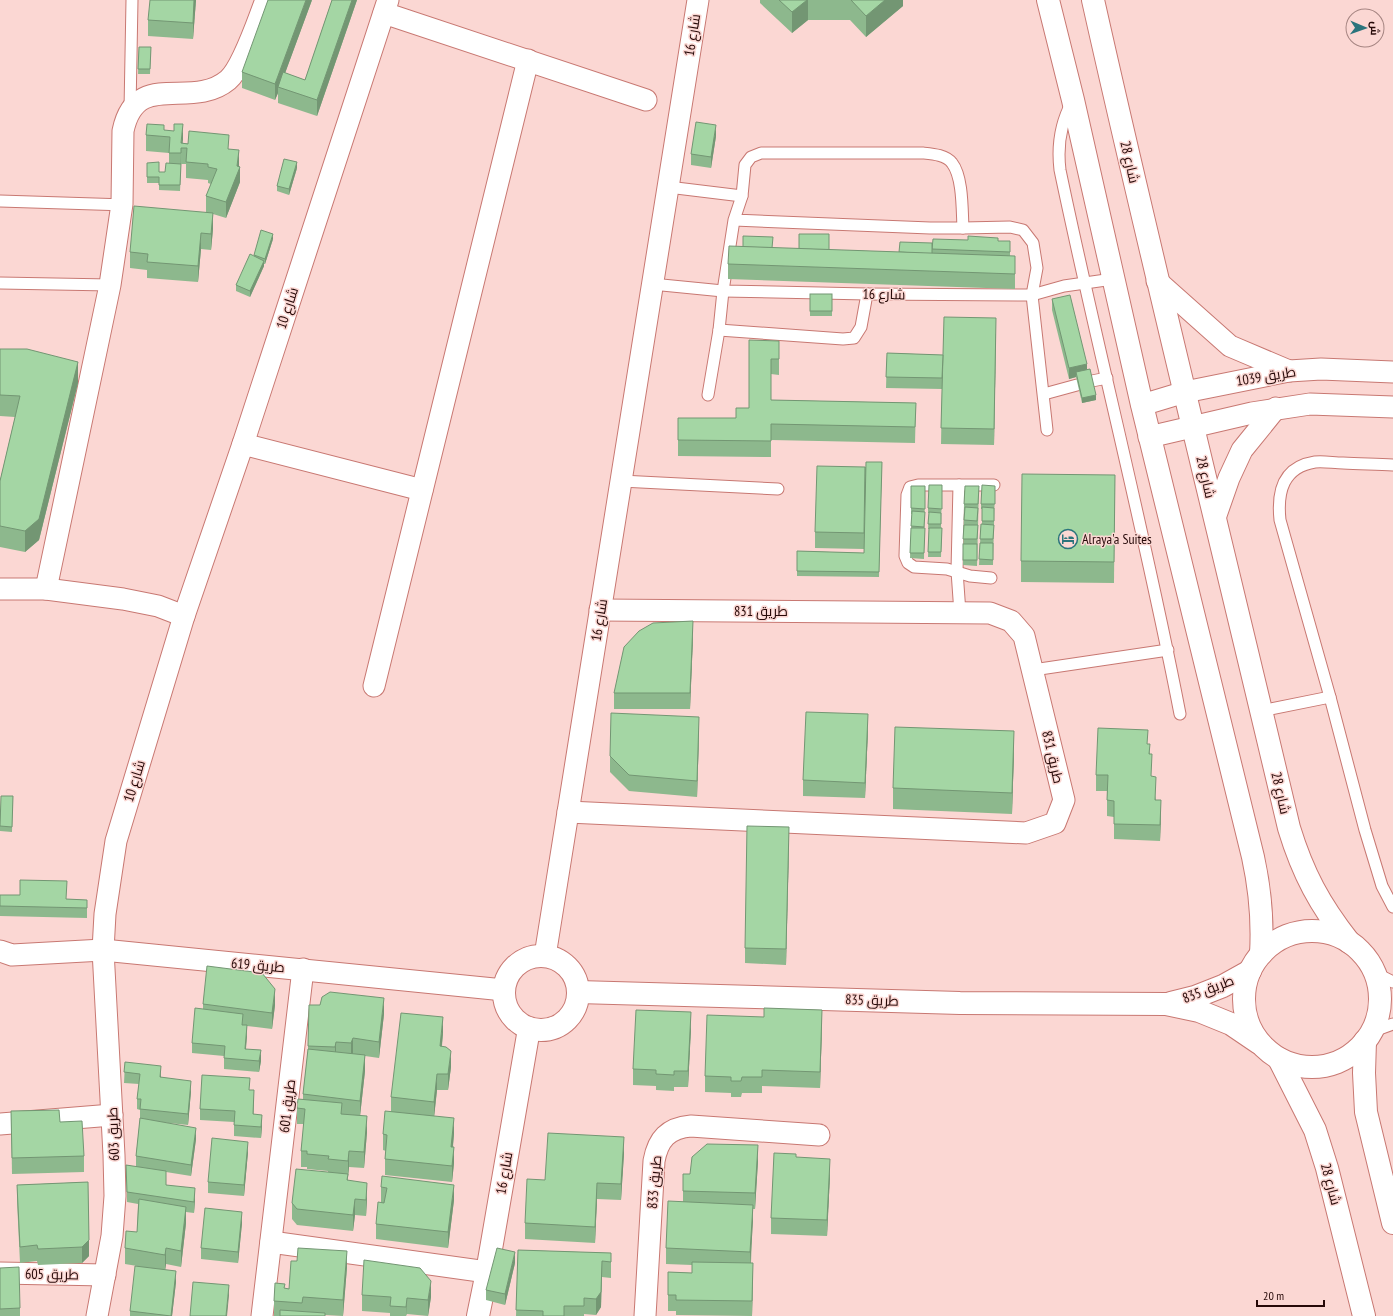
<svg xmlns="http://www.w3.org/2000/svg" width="1393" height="1316" font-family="'PT Sans Narrow',Cairo,sans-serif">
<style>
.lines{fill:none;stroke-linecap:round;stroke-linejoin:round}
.service-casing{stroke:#c87872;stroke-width:13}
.minor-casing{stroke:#c87872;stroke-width:23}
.tertiary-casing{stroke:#c87872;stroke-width:24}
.secondary-casing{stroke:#c87872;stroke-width:24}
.service{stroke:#fff;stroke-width:11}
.minor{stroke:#fff;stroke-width:21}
.tertiary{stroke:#fff;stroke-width:22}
.secondary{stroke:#fff;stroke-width:22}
.wall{fill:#8db88d}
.shaded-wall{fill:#739673}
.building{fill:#a4d6a4;stroke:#739673}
.labels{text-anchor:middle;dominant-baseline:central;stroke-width:3;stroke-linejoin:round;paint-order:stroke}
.street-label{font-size:14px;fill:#260908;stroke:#fbd7d3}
.poi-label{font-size:14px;fill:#260908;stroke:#fbd7d3;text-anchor:start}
</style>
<rect width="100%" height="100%" fill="#fbd7d3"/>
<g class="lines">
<g class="service-casing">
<g id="service">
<path d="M1072,102C1060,124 1057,145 1060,170C1098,352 1145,532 1180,714"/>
<path d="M130,110L132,0"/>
<path d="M668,187L742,196"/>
<path d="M0,201L126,205"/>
<path d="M963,228L1010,227L1023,230L1033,243L1037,268L1032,295L1047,430"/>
<path d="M0,283L110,285"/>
<path d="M652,284L723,291L867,294L1032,295L1064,286L1113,279"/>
<path d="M719,330L843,339L854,338L861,327L867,294"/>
<path d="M1092,381L1107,378"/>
<path d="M1044,394L1077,385"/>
<path d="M708,395L719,330L723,291L734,220L742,196L745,165L751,157L761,153H923C933,154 946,155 952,163C963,177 962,210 963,228H930L734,220"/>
<path d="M1393,465C1376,464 1360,464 1343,463C1334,463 1324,461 1315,462C1283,467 1277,492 1280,520L1330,697L1365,830L1382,886L1393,907"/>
<path d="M621,481L778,489"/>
<path d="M959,485L957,571L960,613"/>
<path d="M991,578L970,576L947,569L914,567L908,563L905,556L907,495L910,487L918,485H994"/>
<path d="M1033,670L1168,650"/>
<path d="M1261,711L1330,697"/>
<path d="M1375,973L1393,982"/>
<path d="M1371,1032L1393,1024"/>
</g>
</g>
<g class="minor-casing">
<g id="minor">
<path d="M384,13L646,100"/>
<path d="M1157,281L1230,346L1289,371"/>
<path d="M1142,405L1185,392L1289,371L1321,369L1393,372"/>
<path d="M1149,437L1252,413L1310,404L1393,407"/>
<path d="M243,444L422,490"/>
<path d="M1215,518L1229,478L1242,450L1276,408"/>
<path d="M0,589H46L123,599L158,606L184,616"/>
<path d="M46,589L110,285L122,204L123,131C136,68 191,111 228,80C243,67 258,20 266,0"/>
<path d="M374,686L528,60"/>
<path d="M568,812L1026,833L1055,823L1064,800L1024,636L1011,621L990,613L600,610"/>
<path d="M0,951L12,955L103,950L504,990"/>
<path d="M545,956L698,0"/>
<path d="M0,1124L112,1115"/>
<path d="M271,1242L487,1272"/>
<path d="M0,1273L105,1275"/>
<path d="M97,1316L112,1236L115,1196L114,1155L103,950L105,914L116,841L184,616L243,444L388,0"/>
<path d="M262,1316L303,969"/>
<path d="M645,1316L654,1161C658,1139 668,1128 691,1126L819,1135"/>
</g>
</g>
<g class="tertiary-casing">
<g id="tertiary">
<circle cx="541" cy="993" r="37"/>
<path d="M578,992L960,1003L1166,1004L1199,1011L1231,1024L1259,1043"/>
<path d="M1171,1003L1195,997L1223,986L1250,971"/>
<path d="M478,1316L487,1272L529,1029"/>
</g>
</g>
<g class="secondary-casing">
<g id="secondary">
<path d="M1048,0L1073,100L1142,405L1253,857C1260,889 1263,920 1261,954"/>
<path d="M1093,0C1155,277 1224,552 1289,828C1303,874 1320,905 1349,942"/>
<circle cx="1312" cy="999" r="68"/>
<path d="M1365,1041L1364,1073L1366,1112L1393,1223"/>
<path d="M1279,1059L1315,1130L1327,1168L1364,1316"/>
</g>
</g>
<use href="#service" class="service"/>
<use href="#minor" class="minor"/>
<use href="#tertiary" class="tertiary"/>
<use href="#secondary" class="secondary"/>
</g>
<g class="wall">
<path d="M196,0L193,39L148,36V20Z"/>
<path d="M312,0L285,73L305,80L332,0H357L317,116L278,103V93L275,100L242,88V72Z"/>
<path d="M760,0H903V6L866,37L850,20H808L792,33L760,3Z"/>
<path d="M139,47H151L150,74H138Z"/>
<path d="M164,130L183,143L229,149L239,166L240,182L226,218L213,214V229L211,250L201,249L198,282L147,278V270L130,268V252L206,212V196L211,184L208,183V180L186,178V164H181L180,191L159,190V183H147V163L159,172H165L169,163V153L146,151V135Z"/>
<path d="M716,136L711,168L691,165V154Z"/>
<path d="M297,168L289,195L277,191V186Z"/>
<path d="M273,239L265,264H264V266L250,297L236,291V285L254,256V255Z"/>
<path d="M998,241H1010V256L1015,272V289L728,279V264L743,247L899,252L932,243Z"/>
<rect x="810" y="294" width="22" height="22"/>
<path d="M1052,299L1087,369L1096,400L1082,403L1076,377L1069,379L1052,310Z"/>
<path d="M996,334L994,445L941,444L942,389L886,388L887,353L943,355Z"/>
<path d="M779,341V375L771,374V400L916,403L915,443L771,440V457L678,456V418H736L749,408Z"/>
<path d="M0,349L78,383L39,540L25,552L0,547V481L15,417L0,416Z"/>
<path d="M882,462L879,577L797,576V551L864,553V549L815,548V532L865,467Z"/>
<path d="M1115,475L1114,583L1021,582V561Z"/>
<path d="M942,485L941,528H942L941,557H928L929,529H928L929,513H928V508Z"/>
<path d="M911,486H925L924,559L910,558L912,514H911Z"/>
<path d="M979,486L977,566L963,565L964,504Z"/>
<path d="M995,486L993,565H979L981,524H982V509H981V504Z"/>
<path d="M693,637L690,709H614V693Z"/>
<path d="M868,730L865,798L803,796V780Z"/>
<path d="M699,733L697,797L629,791L610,772V756Z"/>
<path d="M1148,744L1150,754L1151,776L1156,800L1161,816L1160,841L1114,839V817L1107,816V791H1096V775Z"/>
<path d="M1014,752L1012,814L893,809V788Z"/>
<path d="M13,796L12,832L0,831V814Z"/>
<path d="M789,843L786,965L745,963V948Z"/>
<path d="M0,895L66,899L87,900V918L0,916Z"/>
<path d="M203,1004L275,1005L272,1029L247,1026L246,1049L261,1061L259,1072L224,1069V1056L192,1053V1043L203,1009Z"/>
<path d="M384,1014L379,1058L365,1056V1071L360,1116L367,1132L364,1168L349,1167L348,1177V1181L367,1198L366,1216L355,1215L353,1231L297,1225L292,1219V1203L328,1172V1171L307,1169V1167H301V1151L304,1124H297V1108L303,1099V1094L308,1051V1046Z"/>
<path d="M822,1026L820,1088L762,1086V1093H742L741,1097H731V1093L705,1092V1076Z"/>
<path d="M691,1028L688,1087H674V1091L656,1090V1086L633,1085V1069Z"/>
<path d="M443,1033L442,1046L451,1067L448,1090H437L434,1116L454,1134L453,1147L454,1163L452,1182L385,1175V1159L386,1151L383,1150V1134L391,1111V1097Z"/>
<path d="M125,1062L161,1077L191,1091L188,1125L159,1122L196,1139L191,1176L166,1172V1185L195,1199L194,1213L186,1212V1223L181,1267L166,1264L165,1270L176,1282L172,1316H130V1311L137,1266L125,1264V1248L137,1232L138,1204L127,1202L126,1165L136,1167V1156L140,1119V1110L137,1109V1099L139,1084L124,1083Z"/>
<path d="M250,1090L254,1101L253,1114L262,1126L261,1138L234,1136V1122L200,1120V1109Z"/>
<path d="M11,1111L84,1156V1172L12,1174Z"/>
<path d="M248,1152L244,1196L208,1193V1182Z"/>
<path d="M624,1153L621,1200L597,1199L595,1243L525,1239V1223L545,1180Z"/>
<path d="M796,1157L830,1175L827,1236L771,1234V1218Z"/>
<path d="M758,1161L755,1209H753L751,1263L753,1279L752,1316L676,1315V1311H668V1272L692,1273V1265L666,1264V1248L683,1202V1191L690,1174Z"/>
<path d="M88,1182L89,1256L82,1263L38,1265L37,1261L20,1263L17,1201V1185Z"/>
<path d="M381,1187L454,1200L448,1248L376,1239V1224L381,1202Z"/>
<path d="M242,1223L238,1263L201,1259V1248Z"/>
<path d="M518,1250L611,1253V1278L602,1277L601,1307L596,1315L584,1314V1316H516Z"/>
<path d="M515,1263L505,1305L486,1300V1290Z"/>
<path d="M347,1267L343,1316L325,1315V1316H274V1301L285,1288L289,1289Z"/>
<path d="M0,1268L20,1308V1316H0Z"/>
<path d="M362,1295L431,1297L428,1316L407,1314L406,1316H390V1313L362,1311Z"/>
</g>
<g class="shaded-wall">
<path d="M194,0H196L193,39V23Z"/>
<path d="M306,0H312L280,87H278V93L275,100V84Z"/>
<path d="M352,0H357L317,116V100Z"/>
<path d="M807,0H808V20L792,33V12Z"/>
<path d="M885,0H903V6L866,37V16Z"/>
<path d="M183,124V140L182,148L181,143Z"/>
<path d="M716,125V136L711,168V157Z"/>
<path d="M181,148V164L180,191L181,153Z"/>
<path d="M239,150V166L240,167V182L226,218V202L237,166Z"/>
<path d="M297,162V168L289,195V189Z"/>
<path d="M213,213V229L211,250V234Z"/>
<path d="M201,233V249L198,282V266Z"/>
<path d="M273,234V239L265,264V259Z"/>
<path d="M264,261V266L250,297V291Z"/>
<path d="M996,318V334L994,445V429Z"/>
<path d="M78,362V383L39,540L25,552V531Z"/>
<path d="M1087,364V375L1076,372V377L1069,379V368Z"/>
<path d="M1096,395V400L1082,403V398Z"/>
<path d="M693,621V637L690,709V693Z"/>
<path d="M868,714V730L865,798V783Z"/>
<path d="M699,717V733L697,797V781Z"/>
<path d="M1014,731V752L1012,814V793Z"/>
<path d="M1161,800V816L1160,841V825Z"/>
<path d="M789,827V843L786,965V949Z"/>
<path d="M275,989V1005L272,1029V1013Z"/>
<path d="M384,998V1014L379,1058V1042Z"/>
<path d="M822,1010V1026L820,1088V1072Z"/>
<path d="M691,1012V1028L688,1087V1071Z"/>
<path d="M443,1017V1033L440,1062V1046Z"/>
<path d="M247,1025V1036L245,1059V1049Z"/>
<path d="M353,1038V1054L351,1059V1043Z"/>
<path d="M336,1042V1057L335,1063V1047Z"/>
<path d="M261,1050V1061L259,1072V1061Z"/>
<path d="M451,1051V1067L448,1090V1074Z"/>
<path d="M365,1055V1071L360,1116V1101Z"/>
<path d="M161,1066V1077L160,1088V1077Z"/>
<path d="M437,1074V1090L434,1118V1102Z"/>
<path d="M191,1081V1091L188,1125V1114Z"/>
<path d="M254,1090V1101L253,1125V1114Z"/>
<path d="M262,1115V1126L261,1138V1127Z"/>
<path d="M367,1116V1132L364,1168V1152Z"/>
<path d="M454,1118V1134L451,1163V1147Z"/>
<path d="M196,1128V1139L191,1176V1165Z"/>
<path d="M624,1137V1153L621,1200V1184Z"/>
<path d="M248,1142V1152L244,1196V1185Z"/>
<path d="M758,1145V1161L755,1209V1193Z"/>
<path d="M454,1147V1163L452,1182V1166Z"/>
<path d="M349,1151V1167L348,1177V1161Z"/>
<path d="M830,1159V1175L827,1236V1220Z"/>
<path d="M367,1183V1198L366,1216V1200Z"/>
<path d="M597,1183V1199L595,1243V1227Z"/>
<path d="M454,1185V1200L448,1248V1232Z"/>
<path d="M195,1188V1199L194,1213V1202Z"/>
<path d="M355,1199V1215L353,1231V1215Z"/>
<path d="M753,1205V1221L750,1268V1252Z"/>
<path d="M186,1207V1223L181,1267V1251Z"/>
<path d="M242,1212V1223L238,1263V1252Z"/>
<path d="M89,1240V1256L82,1263V1247Z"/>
<path d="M166,1248V1264L165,1271V1255Z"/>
<path d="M347,1251V1267L343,1316V1300Z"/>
<path d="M515,1252V1263L505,1305V1294Z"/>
<path d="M602,1261L601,1307L596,1315V1299Z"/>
<path d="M753,1263V1279L752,1316V1301Z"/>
<path d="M176,1271V1282L172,1316H171Z"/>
<path d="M431,1281V1297L428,1316V1300Z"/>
<path d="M229,1285V1295L227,1316H226Z"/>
<path d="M407,1298L406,1316V1307Z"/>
</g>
<g class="building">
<path d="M150,0H194L193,23L148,20Z"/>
<path d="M268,0H306L275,84L242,72Z"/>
<path d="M332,0H352L317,100L278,87L283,72L305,80Z"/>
<path d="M779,0H807L792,12Z"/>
<path d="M851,0H885L866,16Z"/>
<path d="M139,47H151L150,69H138Z"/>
<path d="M696,122L716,125L711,157L691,154Z"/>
<path d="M147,124L164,125V130L174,131V124H183L181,143L188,144L189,131L229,135L228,149L239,150L237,166L240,167L226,202L206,196L217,169L208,167V164L186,162L187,148H181V153H169L170,137L146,135Z"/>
<path d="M284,159L297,162L289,189L277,186Z"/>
<path d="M159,162V172H165L166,163L181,164L180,185H159V177H147V163Z"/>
<path d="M134,206L213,213L211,234L201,233L198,266L147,262L148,254L130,252Z"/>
<path d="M261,230L273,234L265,259L254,255Z"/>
<path d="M799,234H829V250L799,249Z"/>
<path d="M743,236L773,237L772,248L743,247Z"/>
<path d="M968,236L998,238V241H1010V252L932,249L933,239L968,240Z"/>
<path d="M900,242L932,243V254L899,252Z"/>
<path d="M729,246L1015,256V274L728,264Z"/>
<path d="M250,254L264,261L250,291L236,285Z"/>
<rect x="810" y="294" width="22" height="17"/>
<path d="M1070,295L1087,364L1069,368L1052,299Z"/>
<path d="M944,317L996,318L994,429L941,428Z"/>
<path d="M749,340L779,341V359H771V400L916,403L915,427L771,424V441L678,440V418H736V408H749Z"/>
<path d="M0,349H27L78,362L39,519L25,531L0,526V481L20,396L0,395Z"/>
<path d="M887,353L943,355L942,378L886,377Z"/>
<path d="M1090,369L1096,395L1082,398L1076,372Z"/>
<path d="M866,462H882L879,572L797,571V551L864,553Z"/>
<path d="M817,466L865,467L864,533L815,532Z"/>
<path d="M1022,474L1115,475L1114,562L1021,561Z"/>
<path d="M929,485H942V509L928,508Z"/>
<path d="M982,485L995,486V504H981Z"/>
<path d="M911,486H925V509L911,508Z"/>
<path d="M965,486H979L978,504H964Z"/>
<path d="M965,507L978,508L977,521L964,520Z"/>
<path d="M982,507L994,508V521H982Z"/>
<path d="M912,511L925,512L924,527L911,526Z"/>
<path d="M929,512L941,513V524H928Z"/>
<path d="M981,524L994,525L993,539H980Z"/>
<path d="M964,525H978L977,539H963Z"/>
<path d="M911,528H925L924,553H910Z"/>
<path d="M929,528H942L941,552H928Z"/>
<path d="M980,543H993V560L979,559Z"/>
<rect x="963" y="544" width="14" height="16"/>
<path d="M693,621L690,693H614L624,647L639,631L653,623Z"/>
<path d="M806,712L868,714L865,783L803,780Z"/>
<path d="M611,713L699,717L697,781L629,775L610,756Z"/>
<path d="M895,727L1014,731L1012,793L893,788Z"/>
<path d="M1098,728L1148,730L1147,744H1150L1149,754H1152L1151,776L1156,777L1155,800H1161L1160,825L1114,824V801L1107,800L1108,775H1096Z"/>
<path d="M1,796H13L12,827L0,826Z"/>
<path d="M747,826L789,827L786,949L745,948Z"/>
<path d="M20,880L67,881L66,899L87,900V908L0,906V895H20Z"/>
<path d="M207,966L262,973L275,989L272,1013L203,1004Z"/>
<path d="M330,992L384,998L379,1042L353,1038L351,1043L336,1042L335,1047L308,1046L309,1005H320L322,997Z"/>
<path d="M195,1008L243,1014L242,1025H247L245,1049L261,1050L259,1061L224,1058L225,1046L192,1043Z"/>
<path d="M764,1008L822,1010L820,1072L762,1070V1077H742L741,1081H731V1077L705,1076L707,1015L764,1017Z"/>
<path d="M636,1010L691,1012L688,1071H674V1075L656,1074V1070L633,1069Z"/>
<path d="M401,1013L443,1017L440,1046L446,1047L451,1051L448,1074H437L434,1102L391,1097Z"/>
<path d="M308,1049L365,1055L360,1101L303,1094Z"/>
<path d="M125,1062L161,1066L160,1077L191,1081L188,1114L140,1109L141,1099H137L140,1074L124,1072Z"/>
<path d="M202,1075L250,1078L249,1090H254L253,1114L262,1115L261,1127L234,1125L235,1111L200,1109Z"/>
<path d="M298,1099L342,1103L341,1114L367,1116L364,1152L349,1151L348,1161L328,1159L329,1156L307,1154V1151H301L305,1109L297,1108Z"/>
<path d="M59,1110L60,1122L82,1121L84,1156L12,1158L11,1111Z"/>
<path d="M385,1111L454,1118L451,1147H454L452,1166L385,1159L387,1135L383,1134Z"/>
<path d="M140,1118L196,1128L191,1165L136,1156Z"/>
<path d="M548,1133L624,1137L621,1184L597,1183L595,1227L525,1223L527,1179L545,1180Z"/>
<path d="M212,1138L248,1142L244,1185L208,1182Z"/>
<path d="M707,1144L758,1145L755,1193L683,1191V1174H690L692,1157Z"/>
<path d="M774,1153L796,1154V1157L830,1159L827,1220L771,1218Z"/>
<path d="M126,1165L166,1171V1185L195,1188L194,1202L127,1192Z"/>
<path d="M296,1169L348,1174L347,1180L367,1183L366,1200L355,1199L353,1215L297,1209L292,1203Z"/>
<path d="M382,1176L454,1185L448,1232L376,1224L378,1202L384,1203L387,1188L381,1187Z"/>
<path d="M88,1182L89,1240L82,1247L38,1249L37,1245L20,1247L17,1185Z"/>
<path d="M139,1199L186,1207L181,1251L166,1248L165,1255L125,1248L126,1231L137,1232Z"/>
<path d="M668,1201L753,1205L750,1252L666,1248Z"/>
<path d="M205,1208L242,1212L238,1252L201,1248Z"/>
<path d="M298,1248L347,1251L343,1300L303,1297L302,1303L274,1301L275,1283L285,1284L284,1288L289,1289L291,1261H297Z"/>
<path d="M497,1248L515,1252L505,1294L486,1290Z"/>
<path d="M518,1250L611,1253V1262L602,1261L601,1292L596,1299L584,1298V1306H564V1316H543V1311L516,1310Z"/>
<path d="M364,1260L420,1268L431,1281L428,1300L407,1298L406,1307L390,1306L391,1297L362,1295Z"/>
<path d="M692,1262L753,1263L752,1301L676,1300V1295H668V1272L692,1273Z"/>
<path d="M135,1266L176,1271L171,1316L130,1311Z"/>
<path d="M19,1267L20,1308L0,1309V1268Z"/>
<path d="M193,1282L229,1285L226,1316H190Z"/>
<path d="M280,1310L325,1313V1316H280Z"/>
</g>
<defs>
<g id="hotel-ring" transform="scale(1)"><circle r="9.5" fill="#fbd7d3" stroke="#2b747c" stroke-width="1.5"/><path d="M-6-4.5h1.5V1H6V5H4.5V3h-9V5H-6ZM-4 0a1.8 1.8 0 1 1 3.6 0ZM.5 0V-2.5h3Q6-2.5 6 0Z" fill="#2b747c"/></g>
</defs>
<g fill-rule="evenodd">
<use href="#hotel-ring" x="1068" y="539"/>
</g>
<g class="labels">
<g class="street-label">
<text transform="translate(692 35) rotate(-81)">شارع 16</text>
<text transform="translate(1130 162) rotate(77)">شارع 28</text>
<text transform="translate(884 294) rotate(1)">شارع 16</text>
<text transform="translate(287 308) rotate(-72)">شارع 10</text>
<text transform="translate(1266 376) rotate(-9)">طريق 1039</text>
<text transform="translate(1206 477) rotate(77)">شارع 28</text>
<text x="761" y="611">طريق 831</text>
<text transform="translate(599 620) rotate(-81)">شارع 16</text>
<text transform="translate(1053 757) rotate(77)">طريق 831</text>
<text transform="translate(134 781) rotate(-73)">شارع 10</text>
<text transform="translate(1281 793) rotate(77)">شارع 28</text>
<text transform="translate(258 965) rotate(5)">طريق 619</text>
<text transform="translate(1208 989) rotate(-21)">طريق 835</text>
<text transform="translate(872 1000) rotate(2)">طريق 835</text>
<text transform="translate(287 1106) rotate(-83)">طريق 601</text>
<text transform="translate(113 1134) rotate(-92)">طريق 603</text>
<text transform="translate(504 1173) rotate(-80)">شارع 16</text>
<text transform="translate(654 1182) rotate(-85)">طريق 833</text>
<text transform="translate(1331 1184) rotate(75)">شارع 28</text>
<text transform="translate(52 1274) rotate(1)">طريق 605</text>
</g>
<g class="poi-label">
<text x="1082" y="539">Alraya'a Suites</text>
</g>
</g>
<g transform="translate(1365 28) rotate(92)"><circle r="19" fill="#fbd7d3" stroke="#a68582"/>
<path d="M0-3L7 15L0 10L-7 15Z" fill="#2b747c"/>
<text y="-6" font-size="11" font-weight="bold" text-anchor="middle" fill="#260908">ش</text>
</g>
<path d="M1257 1300v6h67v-6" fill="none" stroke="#260908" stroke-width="2"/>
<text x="1263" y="1300" font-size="12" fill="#260908" stroke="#fbd7d3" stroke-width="3" paint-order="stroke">20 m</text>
</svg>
